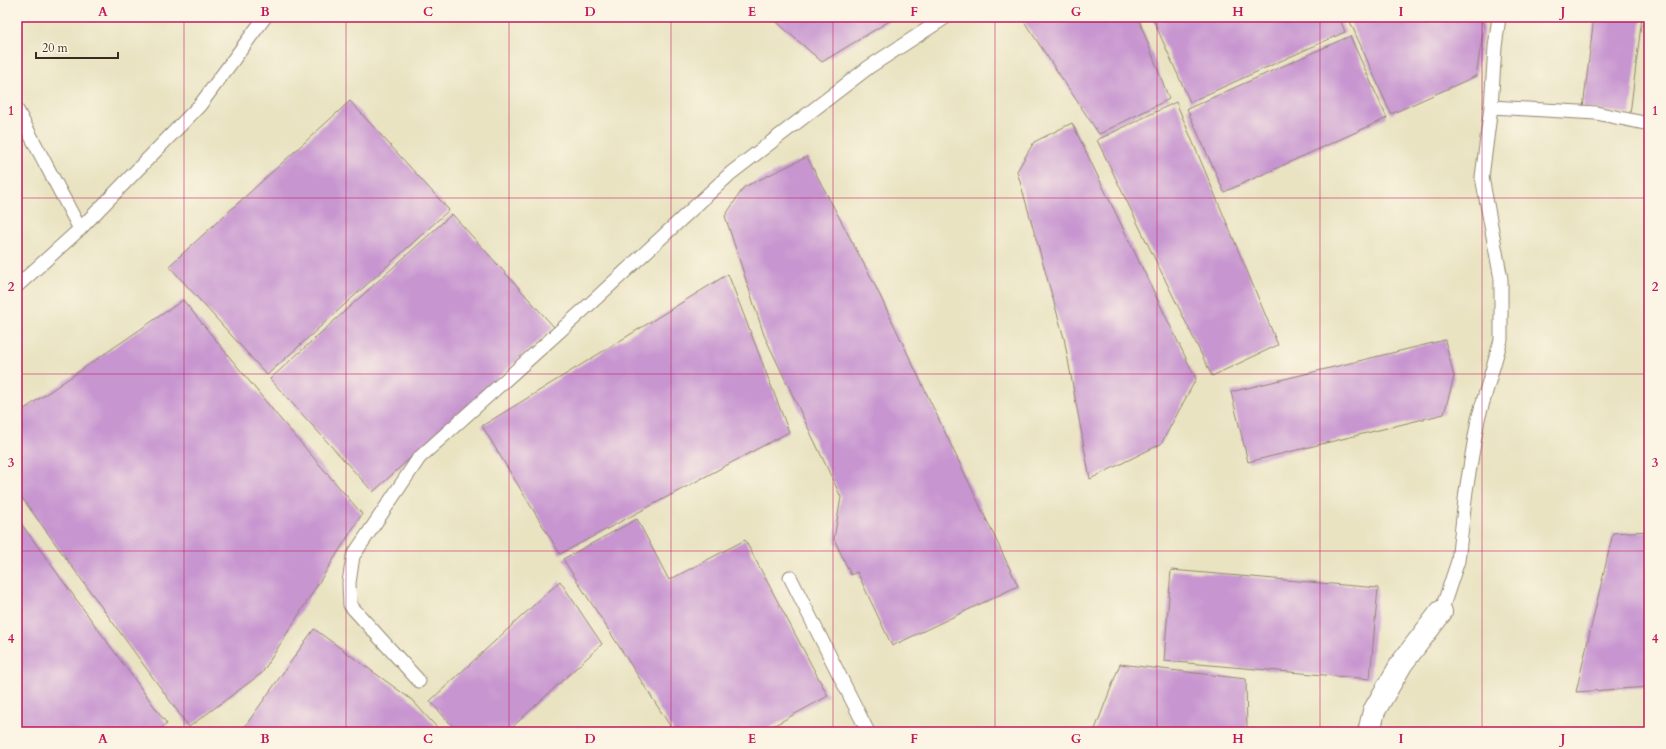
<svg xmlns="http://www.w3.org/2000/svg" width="1666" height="749" font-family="Cardo,serif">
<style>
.building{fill:#c795d0}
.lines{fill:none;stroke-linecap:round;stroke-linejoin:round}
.lane-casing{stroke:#928670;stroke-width:15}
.street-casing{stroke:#928670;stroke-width:24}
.lane{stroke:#fff;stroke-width:13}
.street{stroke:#fff;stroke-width:22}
.grid{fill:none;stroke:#c2185b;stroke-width:1;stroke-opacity:0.55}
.neatline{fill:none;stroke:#c2185b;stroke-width:1.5}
.grid-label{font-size:13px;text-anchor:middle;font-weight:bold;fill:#c2185b}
</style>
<rect width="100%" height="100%" fill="#fcf5e5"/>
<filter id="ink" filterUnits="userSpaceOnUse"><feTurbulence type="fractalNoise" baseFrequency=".025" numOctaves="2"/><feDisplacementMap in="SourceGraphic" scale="8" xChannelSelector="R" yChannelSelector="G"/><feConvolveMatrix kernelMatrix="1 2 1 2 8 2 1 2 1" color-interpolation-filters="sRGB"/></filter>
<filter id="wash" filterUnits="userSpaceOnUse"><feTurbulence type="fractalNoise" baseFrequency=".012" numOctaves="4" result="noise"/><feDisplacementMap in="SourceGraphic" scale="16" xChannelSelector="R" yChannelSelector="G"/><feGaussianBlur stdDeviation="0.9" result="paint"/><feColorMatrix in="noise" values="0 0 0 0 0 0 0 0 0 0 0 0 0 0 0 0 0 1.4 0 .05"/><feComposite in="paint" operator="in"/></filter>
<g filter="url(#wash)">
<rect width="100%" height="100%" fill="#e9e3c2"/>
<g id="blocks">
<g class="building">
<path d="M771,17H896L822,62Z"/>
<path d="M1021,17H1138L1169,99L1099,134Z"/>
<path d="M1152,17H1339L1345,32L1190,102Z"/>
<path d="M1348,17H1480L1484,26L1476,76L1391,114Z"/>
<path d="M1594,17H1642L1630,114L1583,108Z"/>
<path d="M1350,36L1387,118L1224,192L1187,109Z"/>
<path d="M350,101L449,210L267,375L169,266Z"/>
<path d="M1176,102L1278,345L1212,376L1097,140Z"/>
<path d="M1072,123L1196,379L1161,444L1090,479L1064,338L1017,171L1034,142Z"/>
<path d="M807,157L874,283L1018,586L892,646L857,572L851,575L834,539L841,497L764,335L725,216L744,187Z"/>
<path d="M452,214L554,327L373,492L270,379Z"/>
<path d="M728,274L789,432L560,554L482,426Z"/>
<path d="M183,300L276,414L362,514L262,673L189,727L17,491V414Z"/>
<path d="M1445,340L1454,377L1444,414L1248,462L1231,392Z"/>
<path d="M17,518L167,724L156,732H17Z"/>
<path d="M637,519L669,580L745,540L828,696L762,732H674L563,559Z"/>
<path d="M1649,531V687L1576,692L1613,533Z"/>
<path d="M1171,570L1378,588L1370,679L1164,661Z"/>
<path d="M560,581L602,644L507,732H458L430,701Z"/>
<path d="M314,629L412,700L441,732H241Z"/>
<path d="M1120,664L1246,679L1247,732H1094Z"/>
</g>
</g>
</g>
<g filter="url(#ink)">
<use href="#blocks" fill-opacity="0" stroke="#928670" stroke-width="1"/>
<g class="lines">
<g class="lane-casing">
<g id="lane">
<path d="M1491,107L1596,113L1649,124"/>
<path d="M17,110L80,229"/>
<path d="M17,286L80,229L200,105L265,17"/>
<path d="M790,577L868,732"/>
<path d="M1441,612L1458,561L1466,491L1478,419L1501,340V279L1482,177L1491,107L1495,47L1499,17"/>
<path d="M419,681L350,605L349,583L353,556L419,458L591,303L731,173L869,67L946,17"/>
</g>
</g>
<g class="street-casing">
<path id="street" d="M1369,732L1374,711L1402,663L1441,612"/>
</g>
<use href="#lane" class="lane"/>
<use href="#street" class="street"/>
</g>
</g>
<path class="grid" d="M184,17V732M346,17V732M509,17V732M671,17V732M833,17V732M995,17V732M1157,17V732M1320,17V732M1482,17V732M17,198H1649M17,374H1649M17,551H1649"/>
<rect width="1666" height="749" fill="none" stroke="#fcf5e5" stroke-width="44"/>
<path d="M36 52v6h82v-6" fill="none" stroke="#3b2a1e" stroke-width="2"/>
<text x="42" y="52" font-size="12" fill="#3b2a1e" stroke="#fcf5e5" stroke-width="3" paint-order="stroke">20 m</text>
<rect x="22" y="22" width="1622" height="705" class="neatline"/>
<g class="grid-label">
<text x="103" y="16">A</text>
<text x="265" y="16">B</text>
<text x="428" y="16">C</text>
<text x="590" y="16">D</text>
<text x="752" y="16">E</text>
<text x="914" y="16">F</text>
<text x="1076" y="16">G</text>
<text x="1238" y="16">H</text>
<text x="1401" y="16">I</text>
<text x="1563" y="16">J</text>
<text x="11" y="115">1</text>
<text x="1655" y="115">1</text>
<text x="11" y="291">2</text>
<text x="1655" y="291">2</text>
<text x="11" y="467">3</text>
<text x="1655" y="467">3</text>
<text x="11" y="643">4</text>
<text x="1655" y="643">4</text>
<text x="103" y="743">A</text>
<text x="265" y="743">B</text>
<text x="428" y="743">C</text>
<text x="590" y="743">D</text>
<text x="752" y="743">E</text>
<text x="914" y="743">F</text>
<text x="1076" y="743">G</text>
<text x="1238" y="743">H</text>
<text x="1401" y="743">I</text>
<text x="1563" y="743">J</text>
</g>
</svg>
